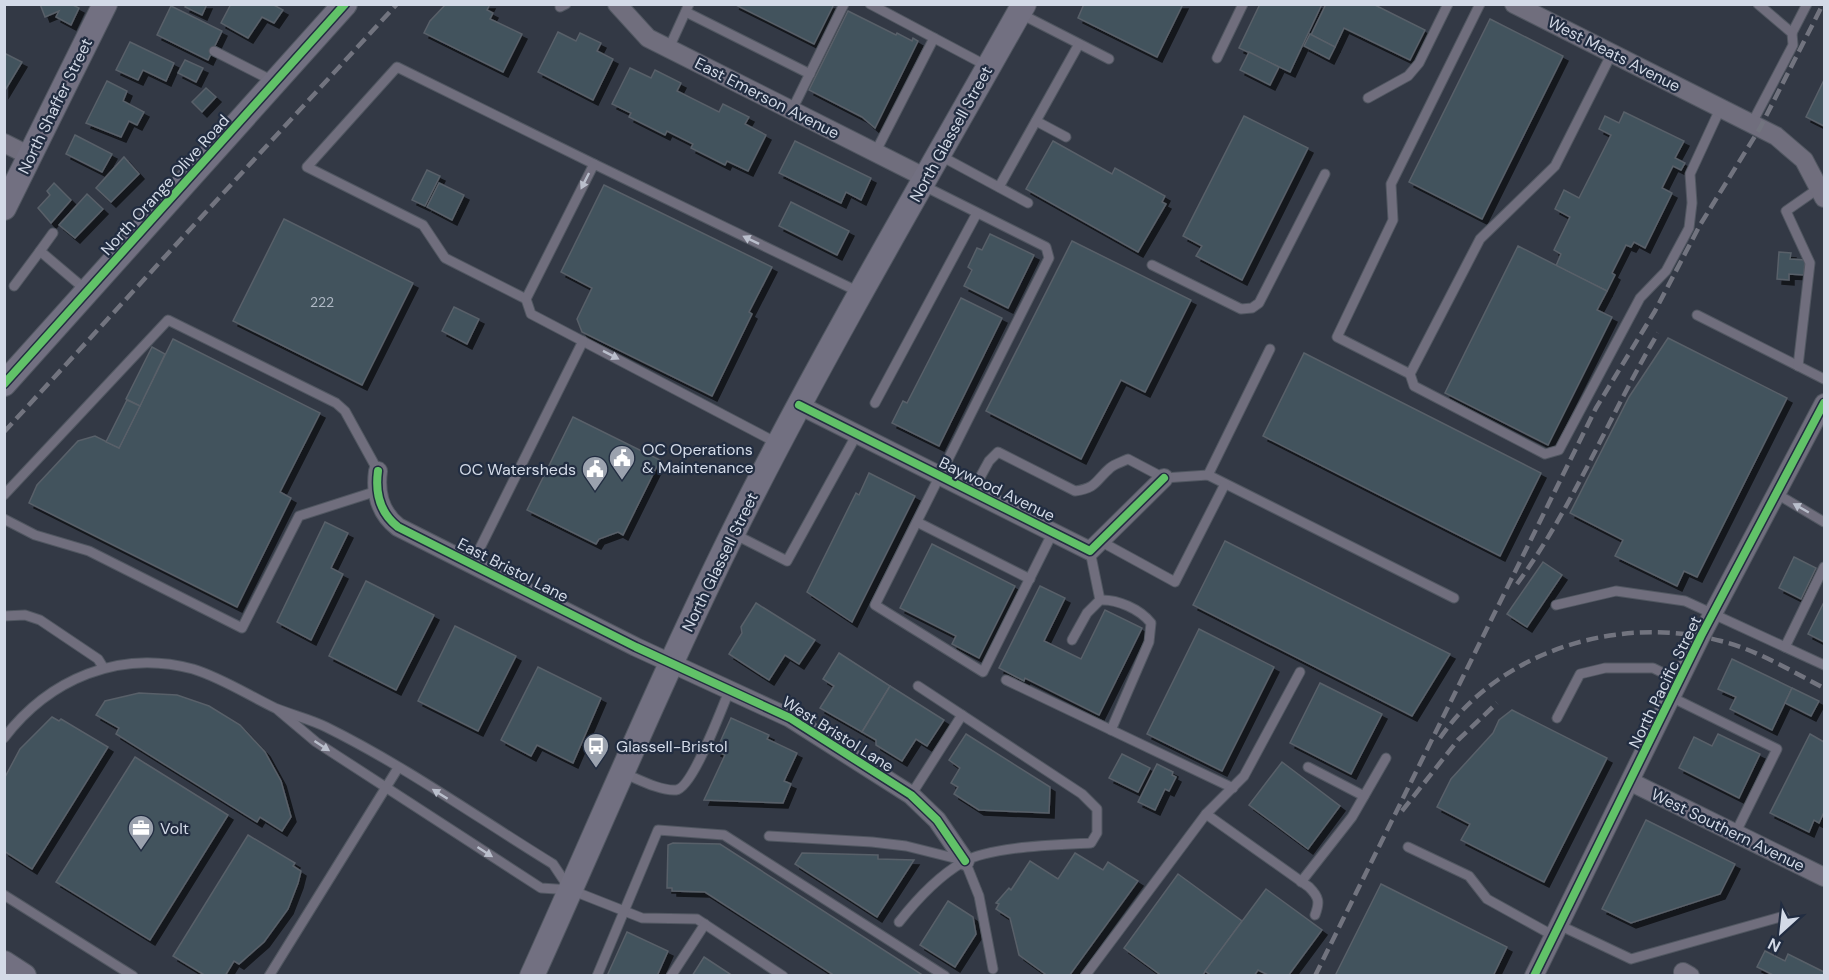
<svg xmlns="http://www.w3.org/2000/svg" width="1829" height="980" font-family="'DM Sans',sans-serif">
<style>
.building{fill:#42525d;stroke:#596069;stroke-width:1.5;filter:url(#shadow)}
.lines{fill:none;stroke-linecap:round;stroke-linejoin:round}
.lane-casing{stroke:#515761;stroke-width:11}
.street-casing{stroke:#515761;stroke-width:20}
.secondary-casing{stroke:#515761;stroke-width:26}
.lane{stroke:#706e7d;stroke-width:9}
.street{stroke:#706e7d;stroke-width:18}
.secondary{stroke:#727081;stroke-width:24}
.rail{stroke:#72747f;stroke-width:4.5;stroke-dasharray:12 6;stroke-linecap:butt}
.cycleway-casing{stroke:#222d41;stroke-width:11}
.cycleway{stroke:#61c268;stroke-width:8}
.oneway{fill:#babfcc}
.labels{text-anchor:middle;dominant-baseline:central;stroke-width:4.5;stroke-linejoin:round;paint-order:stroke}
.number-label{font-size:14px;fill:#afb8c4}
.street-label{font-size:16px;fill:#d3dae7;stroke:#222d41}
.poi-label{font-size:16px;fill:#d3dae7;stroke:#222d41;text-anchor:start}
</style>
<defs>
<filter id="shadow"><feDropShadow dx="5" dy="5" stdDeviation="0" flood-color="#0009"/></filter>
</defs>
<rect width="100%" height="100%" fill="#333945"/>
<g class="building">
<path d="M40,4H71L79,8L71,25L56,17L59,11L45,17Z"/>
<path d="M187,4H207L202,15L185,7Z"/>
<path d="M231,4H272L283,10L274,23L262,17L248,38L221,23Z"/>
<path d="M446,4H490L487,10L493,13L490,19L522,34L503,72L424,33L430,21Z"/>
<path d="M734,4H834L814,44Z"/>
<path d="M1084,4H1183L1157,57L1078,18Z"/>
<path d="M1260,4H1322L1290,72L1239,48Z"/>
<path d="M1326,4H1373L1425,30L1410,60L1344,28L1335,47L1311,35Z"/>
<path d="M171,6L222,31L208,60L157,35Z"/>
<path d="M848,11L896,35L897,33L912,41L913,38L918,41L875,128L862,117L809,90Z"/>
<path d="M1490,19L1563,56L1482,219L1409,182Z"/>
<path d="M558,32L576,41L580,33L601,43L597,51L613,59L593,100L538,72Z"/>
<path d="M1310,34L1335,47L1329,59L1304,46Z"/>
<path d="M130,42L174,63L166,81L143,70L138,80L116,70Z"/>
<path d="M1249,52L1279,67L1270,85L1240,70Z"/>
<path d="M6,54L22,62L4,92V56Z"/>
<path d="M185,60L203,68L196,82L178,73Z"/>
<path d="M630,68L651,78L655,70L681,83L677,91L719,112L723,104L749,117L745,124L766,135L748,171L727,161L725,165L691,148L693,144L667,131L665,135L629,117L631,113L612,104Z"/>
<path d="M1824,80V126L1806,117Z"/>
<path d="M107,81L127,91L123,101L144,112L137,125L129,121L121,137L86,123Z"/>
<path d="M206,88L216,97L202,112L192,102Z"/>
<path d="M1624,112L1684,141L1675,158L1685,163L1681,170L1673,166L1662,188L1672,193L1645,248L1634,242L1631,247L1626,245L1612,273L1615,275L1607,291L1556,266L1561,254L1554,250L1570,217L1555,209L1564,190L1579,198L1611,135L1599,129L1605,116L1619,123Z"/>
<path d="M1244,116L1308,148L1242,280L1196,256L1202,246L1183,236Z"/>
<path d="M75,135L112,154L102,172L66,154Z"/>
<path d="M795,141L871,178L861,200L846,192L841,203L779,173Z"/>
<path d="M1053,141L1112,174L1115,168L1165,196L1162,202L1166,204L1138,252L1026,189Z"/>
<path d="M124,157L139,174L111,202L96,188Z"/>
<path d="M427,170L440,176L425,206L412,200Z"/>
<path d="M54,183L71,200L51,223L38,208L50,195L47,191Z"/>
<path d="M439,183L464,195L452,220L427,207Z"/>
<path d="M604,185L772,267L749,312L752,314L712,396L582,332L577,319L592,288L561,272Z"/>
<path d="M87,194L103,209L75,238L59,225Z"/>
<path d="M791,202L849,231L837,255L779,226Z"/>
<path d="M284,219L413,283L362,385L233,321Z"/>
<path d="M990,234L1034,255L1008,308L964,286L972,270L968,267L977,248L982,250Z"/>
<path d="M1072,241L1191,300L1145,392L1121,380L1081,459L986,411Z"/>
<path d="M1518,246L1607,291L1597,310L1612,317L1548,445L1445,393Z"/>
<path d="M1779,252L1791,253L1790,259L1805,260L1804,275L1789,274V280L1777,279Z"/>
<path d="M961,298L1002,318L939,446L892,423L903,401L907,403Z"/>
<path d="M454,307L479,319L467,344L442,331Z"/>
<path d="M1668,338L1787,398L1697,577L1684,571L1677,586L1615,556L1623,540L1570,513L1629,397Z"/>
<path d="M173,339L320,413L280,492L291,498L237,607L29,503L37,485L78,441L95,436L119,448Z"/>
<path d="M152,347L165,354L140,406L126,399Z"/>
<path d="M1304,353L1541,473L1500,556L1263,436Z"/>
<path d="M127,400L140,406L119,448L106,442Z"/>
<path d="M573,417L660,460L623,535L618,532L599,539L596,544L527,510Z"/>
<path d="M869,473L915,496L852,622L807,592L856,493L859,495Z"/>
<path d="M325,522L348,533L331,568L343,574L311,640L277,622Z"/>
<path d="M1225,541L1450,654L1412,716L1193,605Z"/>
<path d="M932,544L1015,586L979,658L952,644L956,636L900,608Z"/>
<path d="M1794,557L1816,568L1801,599L1779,588Z"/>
<path d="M1543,562L1562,575L1527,627L1507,614Z"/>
<path d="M366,581L434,615L396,690L329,656Z"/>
<path d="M1040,586L1065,598L1044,641L1081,659L1105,610L1142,628L1099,715L1025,678L1024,681L999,668Z"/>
<path d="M1824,602V642L1808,634Z"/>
<path d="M756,603L815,640L799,664L785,655L769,680L729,654L742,633L741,627Z"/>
<path d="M455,626L516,656L478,731L418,701Z"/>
<path d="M1199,629L1274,667L1222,771L1147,734Z"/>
<path d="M839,653L890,686L862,732L820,708L834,686L823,679Z"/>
<path d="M1732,659L1792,688L1772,730L1730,709L1736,697L1718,689Z"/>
<path d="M538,667L601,698L573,763L537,745L531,756L501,740Z"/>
<path d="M1320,683L1382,714L1351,774L1290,743Z"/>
<path d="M890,686L944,720L927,746L916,739L902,761L876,745V740L862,732Z"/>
<path d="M1792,688L1819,701L1811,716L1785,703Z"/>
<path d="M139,693L177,695L209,706L240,725L265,752L281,781L291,817L282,831L260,817L257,822L116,734L119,728L96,715L105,701Z"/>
<path d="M1512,710L1607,758L1544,882L1461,840L1470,824L1437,807L1451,779L1493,733L1499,720Z"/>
<path d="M52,717L59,721L61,719L108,747L32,869L4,851V779L20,749Z"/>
<path d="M731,718L769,735L767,739L797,753L784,781L791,784L783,803L704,800L725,755L716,751Z"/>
<path d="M966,734L1050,787L1049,813L979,810L954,794L958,787L951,783L960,768L949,760Z"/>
<path d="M1718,734L1760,754L1739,798L1679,768L1694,737L1712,746Z"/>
<path d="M1810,734L1824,742V812L1819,823L1814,820L1809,832L1770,813Z"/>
<path d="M1122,754L1150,768L1138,792L1109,778Z"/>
<path d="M135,757L228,815L150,940L56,882Z"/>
<path d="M1282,762L1340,806L1308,849L1249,805Z"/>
<path d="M1157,764L1173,772L1172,775L1176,777L1169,791L1165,789L1155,810L1138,802Z"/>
<path d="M1646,820L1735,864L1720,894L1631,923L1602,909Z"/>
<path d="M248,835L295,863L293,866L301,871L298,883L288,909L264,942L239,964L234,961L225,976H206L173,956Z"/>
<path d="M673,843L720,844L924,976H835L705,892L672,891V888H667L668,845Z"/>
<path d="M802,853L878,855V859L914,860L877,917L795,864Z"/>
<path d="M1075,853L1103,870L1108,862L1138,881L1069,976H1048L1019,955L1010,918L996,909L999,904L996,903L1009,888L1011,890L1030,861L1058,879Z"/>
<path d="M1178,874L1242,921L1202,976H1162L1124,948Z"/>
<path d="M1381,884L1507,947L1493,976H1335Z"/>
<path d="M1266,889L1322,930L1288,976H1270L1258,970L1254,976H1212L1205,971Z"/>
<path d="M948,901L973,917L976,934L955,967L920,945Z"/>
<path d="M627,932L668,951L657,976H607Z"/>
<path d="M1765,951L1785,961L1788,954L1824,972L1823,976H1775L1757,967Z"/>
<path d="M704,957L733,976H692Z"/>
</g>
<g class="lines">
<g class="lane-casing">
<g id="lane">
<path d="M870,4L987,66"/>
<path d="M1480,4L1391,184L1393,220L1337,337L1410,374L1480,239L1555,166L1612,53"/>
<path d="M560,7L566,4"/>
<path d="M686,12L810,74"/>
<path d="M1019,13L1109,59"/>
<path d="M1792,33L1807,4"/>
<path d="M669,48L689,4"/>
<path d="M214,51L273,81"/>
<path d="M1217,58L1243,4"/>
<path d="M1368,98L1408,76L1419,63L1448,4"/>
<path d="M792,110L844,4"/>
<path d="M1036,121L1066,137"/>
<path d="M1752,123L1793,45L1792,33L1758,4"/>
<path d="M875,153L934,38"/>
<path d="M939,155L1028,203"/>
<path d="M922,185L1046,247L1049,258L875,605L983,672L1053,532"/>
<path d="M999,187L1079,44"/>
<path d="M53,233L40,251L86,290"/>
<path d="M1152,265L1241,309L1252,308L1259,303L1325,174"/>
<path d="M14,286L40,251"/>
<path d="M526,299L445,258L423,225L307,167L397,67L594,164"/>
<path d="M1697,315L1824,379"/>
<path d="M1798,366L1810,263L1786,211L1819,188"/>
<path d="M1410,374L1414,386L1545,454L1559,450L1640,298L1666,271L1689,228L1692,203L1690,174L1721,107"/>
<path d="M875,403L977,213"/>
<path d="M779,444L531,314L526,299L594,164L859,292"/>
<path d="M1208,475L1270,349"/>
<path d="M972,492L989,461L998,452L1075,491C1097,488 1095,481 1110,468C1114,464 1122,462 1128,459L1164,478L1208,475L1454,598"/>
<path d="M1777,494L1824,522"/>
<path d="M4,495L168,320L336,403L345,411L378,471"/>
<path d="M4,519L35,535L89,551L242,628L299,516L377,491"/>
<path d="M917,522L1030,579"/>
<path d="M734,534L787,561L857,434"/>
<path d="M1100,541L1175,582L1225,484"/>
<path d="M1090,551L1100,600"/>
<path d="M472,564L583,341"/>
<path d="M1556,605L1616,591L1685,601L1824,665"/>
<path d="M4,616L25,615L40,620L98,659L103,667"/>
<path d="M1072,640L1087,613L1100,600C1117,599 1140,609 1151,623L1149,642L1111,730"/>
<path d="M1785,647L1824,567"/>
<path d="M1006,680L1233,788"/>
<path d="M1671,697L1777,749L1735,834"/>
<path d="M278,710L316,742L541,888L571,890L642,918L697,919L783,976"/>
<path d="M1557,718L1580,674L1605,668H1653L1680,681"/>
<path d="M4,738C49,679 119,649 193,669C222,678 248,695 275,708C292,715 310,719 326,727C405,766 478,818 553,864L569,888"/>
<path d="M1308,767L1364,796"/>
<path d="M623,773C638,779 660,791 676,790C693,788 722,707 730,689"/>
<path d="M911,795L962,715"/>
<path d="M1206,814L1244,776L1300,672"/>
<path d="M769,836L872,842L906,846L962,860"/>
<path d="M1408,847L1469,876L1487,899L1554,936"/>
<path d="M965,861L979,896L993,969"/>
<path d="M1301,882L1352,817L1386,758"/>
<path d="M4,895L133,976"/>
<path d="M899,922C917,899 937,877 963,862C991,846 1058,845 1091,843L1097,833V809L1082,794L918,686"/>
<path d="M1559,925L1631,959L1784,916"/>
<path d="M269,976L398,768"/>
<path d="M597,976L658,830L724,835L945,976"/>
<path d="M671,976L705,924"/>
<path d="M1085,976L1206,814L1309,887C1319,897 1320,902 1315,915"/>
</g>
</g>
<g class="street-casing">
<g id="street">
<path d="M617,4L648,38L926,178"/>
<path d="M1514,4L1776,136L1804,160L1824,198"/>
<path d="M4,143L30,156"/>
<path d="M799,405L1090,551L1164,478"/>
<path d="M378,471C375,493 380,513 398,527L636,647L790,718L911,795L937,820L965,861"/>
<path d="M1631,782L1824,877"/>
<path d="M1683,972L1690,976"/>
<path d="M1534,976L1701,636L1824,403"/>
</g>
</g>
<g class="secondary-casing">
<g id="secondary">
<path d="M4,208L105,4"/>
<path d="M4,384L345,4"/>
<path d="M4,963L24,976"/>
<path d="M532,976C605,814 673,650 753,493C838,327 933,166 1024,4"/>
</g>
</g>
<use href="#lane" class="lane"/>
<use href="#street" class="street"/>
<use href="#secondary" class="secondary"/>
<g class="rail">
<path d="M4,432L397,4"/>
<path d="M1517,584C1574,506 1609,416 1658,333"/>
<path d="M1440,738C1500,650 1620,614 1721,641C1757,650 1791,671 1824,688"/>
<path d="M1402,811L1458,740L1497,703"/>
<path d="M1315,976L1596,408L1655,311L1700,225L1760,128L1823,4"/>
</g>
<g class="cycleway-casing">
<g id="cycleway">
<path d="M4,384L345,4"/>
<path d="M799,405L1090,551L1164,478"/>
<path d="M378,471C375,493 380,513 398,527L636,647L790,718L911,795L937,820L965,861"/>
<path d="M1534,976L1701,636L1824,403"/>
</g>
</g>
<use href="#cycleway" class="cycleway"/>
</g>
<defs><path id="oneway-solid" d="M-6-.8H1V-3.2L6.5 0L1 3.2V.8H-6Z" transform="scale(1.5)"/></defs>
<g class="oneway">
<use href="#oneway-solid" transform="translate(585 181) rotate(117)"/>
<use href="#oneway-solid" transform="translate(751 240) rotate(-154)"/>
<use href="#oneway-solid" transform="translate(611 355) rotate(27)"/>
<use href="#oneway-solid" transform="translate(1801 508) rotate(-150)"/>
<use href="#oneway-solid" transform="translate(322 746) rotate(33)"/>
<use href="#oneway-solid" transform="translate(440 794) rotate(-148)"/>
<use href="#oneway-solid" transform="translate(485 852) rotate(33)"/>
</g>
<defs>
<g id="civic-pin" transform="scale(1.35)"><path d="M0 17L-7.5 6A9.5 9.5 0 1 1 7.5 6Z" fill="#9ba2ae" stroke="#222d41"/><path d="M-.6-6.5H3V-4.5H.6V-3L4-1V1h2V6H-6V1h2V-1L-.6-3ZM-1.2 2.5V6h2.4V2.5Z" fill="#fff"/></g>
<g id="bus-pin" transform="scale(1.35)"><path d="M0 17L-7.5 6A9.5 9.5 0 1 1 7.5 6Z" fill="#9ba2ae" stroke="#222d41"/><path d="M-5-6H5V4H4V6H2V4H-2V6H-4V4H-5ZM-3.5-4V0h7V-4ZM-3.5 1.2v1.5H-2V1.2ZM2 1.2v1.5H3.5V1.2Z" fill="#fff"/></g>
<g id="office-pin" transform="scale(1.35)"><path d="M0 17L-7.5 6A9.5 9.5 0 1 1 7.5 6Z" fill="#9ba2ae" stroke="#222d41"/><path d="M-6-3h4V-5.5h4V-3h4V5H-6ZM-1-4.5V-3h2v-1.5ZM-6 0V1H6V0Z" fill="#fff"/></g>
</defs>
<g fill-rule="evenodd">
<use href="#civic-pin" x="622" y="458"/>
<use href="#civic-pin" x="595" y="469"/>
<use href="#bus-pin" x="596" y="746"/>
<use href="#office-pin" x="141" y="828"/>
</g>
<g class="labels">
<g class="number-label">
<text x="322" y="302">222</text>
</g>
<g class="street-label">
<text transform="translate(1614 54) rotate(27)">West Meats Avenue</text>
<text transform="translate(767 98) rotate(27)">East Emerson Avenue</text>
<text transform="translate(55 106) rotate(-64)">North Shaffer Street</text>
<text transform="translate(951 134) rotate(-61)">North Glassell Street</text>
<text transform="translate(165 185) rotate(-48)">North Orange Olive Road</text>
<text transform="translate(997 489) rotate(26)">Baywood Avenue</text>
<text transform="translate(720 562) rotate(-64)">North Glassell Street</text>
<text transform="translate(513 570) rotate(27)">East Bristol Lane</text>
<text transform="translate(1665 682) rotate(-64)">North Pacific Street</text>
<text transform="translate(838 734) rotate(32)">West Bristol Lane</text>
<text transform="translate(1728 830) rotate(26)">West Southern Avenue</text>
</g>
<g class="poi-label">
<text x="642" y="449">OC Operations<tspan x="642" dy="18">&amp; Maintenance</tspan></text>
<text x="576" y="469" text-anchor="end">OC Watersheds</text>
<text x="616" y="746">Glassell-Bristol</text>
<text x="160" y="828">Volt</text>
</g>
</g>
<rect width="1829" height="980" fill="none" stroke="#d3dae7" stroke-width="12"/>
<g transform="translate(1781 932) rotate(207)" stroke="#222d41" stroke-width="4.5" paint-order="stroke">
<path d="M0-4.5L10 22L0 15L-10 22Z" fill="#d3dae7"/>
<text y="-9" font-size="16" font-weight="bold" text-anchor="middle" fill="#d3dae7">N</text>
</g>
</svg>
